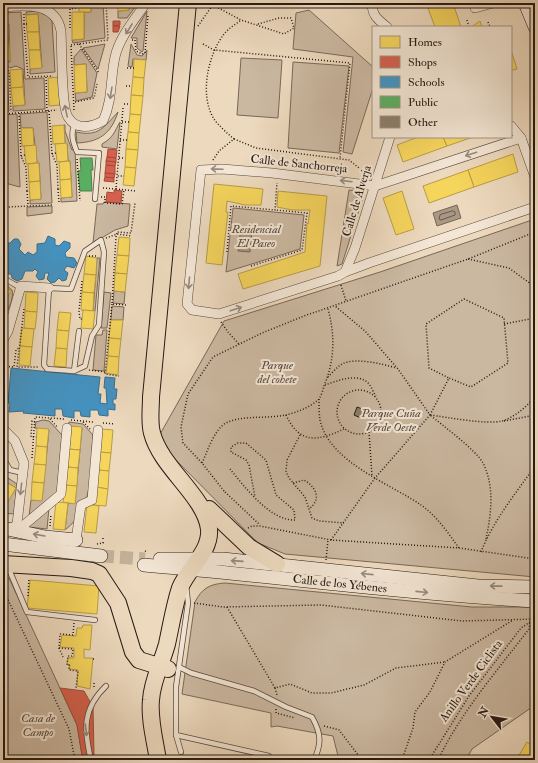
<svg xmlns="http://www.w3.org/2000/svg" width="538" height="763" font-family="'IM FELL Double Pica',serif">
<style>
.green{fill:#cbb8a1;stroke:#78685a}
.water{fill:#a99884;stroke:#746557}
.homes{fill:#f6d55c;stroke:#b79d46}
.shops{fill:#d6604d;stroke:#a14b3c}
.schools{fill:#4393c3;stroke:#3a6e8e}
.public{fill:#5aae61;stroke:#4a814a}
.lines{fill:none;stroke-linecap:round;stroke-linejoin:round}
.shore{stroke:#67584c;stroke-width:1}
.building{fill:#8d7d6c;stroke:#251913}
.secondary-tunnel{stroke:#c5b39c;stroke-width:13;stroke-dasharray:13 6;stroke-linecap:butt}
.lane-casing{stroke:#57493e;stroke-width:6}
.street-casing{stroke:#57493e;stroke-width:10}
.secondary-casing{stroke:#251913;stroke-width:14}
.highway-casing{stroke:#251913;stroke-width:18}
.path{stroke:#251913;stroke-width:1.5;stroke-dasharray:1 2;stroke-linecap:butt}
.lane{stroke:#f3e6d5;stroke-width:4.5}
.street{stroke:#f3e6d5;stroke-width:9}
.secondary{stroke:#f3e6d5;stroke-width:13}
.highway{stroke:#edd9be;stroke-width:16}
.oneway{stroke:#968a7e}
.labels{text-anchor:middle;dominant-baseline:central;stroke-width:4;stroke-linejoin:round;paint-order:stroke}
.street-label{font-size:12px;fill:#251913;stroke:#f3e6d5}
.park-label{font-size:12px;font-style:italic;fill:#57493e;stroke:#f3e6d5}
</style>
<rect width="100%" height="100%" fill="#edd9be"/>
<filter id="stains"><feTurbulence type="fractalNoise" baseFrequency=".005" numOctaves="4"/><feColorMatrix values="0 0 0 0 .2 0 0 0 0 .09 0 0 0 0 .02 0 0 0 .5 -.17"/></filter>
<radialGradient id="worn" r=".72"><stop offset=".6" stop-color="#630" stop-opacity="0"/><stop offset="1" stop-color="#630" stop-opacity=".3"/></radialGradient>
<g class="green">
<path d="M90,3H103L105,38L73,43L72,40L84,39V12H91Z"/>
<path d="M129,3H138L127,18H118V11L129,10Z"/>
<path d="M309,10L373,67V88L352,154L343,152L353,57L293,49L296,13Z"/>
<path d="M38,11L50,17L52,21L55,72L30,74V69L42,67L38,14L26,15V12Z"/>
<path d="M147,11L143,51L142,52L137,48V38H131Z"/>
<path d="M21,12L25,79L44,78L45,109L13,111V106L25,105L23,69L16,66L10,68L3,64V62H10L9,24H3V13Z"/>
<path d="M105,44L98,69L83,48Z"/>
<path d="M131,44L137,55L142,56L147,50L146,60L133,59L132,67L128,66Z"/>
<path d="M81,49L97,73L92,97L76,101L75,93L87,92L86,64L74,65V57Z"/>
<path d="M241,58L282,60L278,118L237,115Z"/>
<path d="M293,62L349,66L339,153L288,148Z"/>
<path d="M3,69L7,72L9,111L3,112Z"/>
<path d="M47,112L52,203L30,204V200L41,199L39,163H37L33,128H21L20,114Z"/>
<path d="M118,112C111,134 99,142 77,143L76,132C99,137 104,127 118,112Z"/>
<path d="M17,114L20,187L5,183L3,115Z"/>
<path d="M120,122L117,149L102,147V144C114,137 114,132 120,122Z"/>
<path d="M64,125H65V131L72,150L75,149L77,201L61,202V198L72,197L70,161H68L67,144H65Z"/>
<path d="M349,190L365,191L342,264L337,266Z"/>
<path d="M104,202L130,204L128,226L115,230L93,243L97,204H103Z"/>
<path d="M52,206V213L27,216V207Z"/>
<path d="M233,208L304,215L300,249L226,272Z"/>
<path d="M535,219V577L285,554L258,543L168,452L159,436L224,321L380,272Z"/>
<path d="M97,258H100L95,311H93Z"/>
<path d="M5,284L12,290C14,297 9,311 3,316Z"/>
<path d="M114,291L125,292L124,304L113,303Z"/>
<path d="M104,292L111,293L107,328H101Z"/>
<path d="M112,306L124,307L123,320H111Z"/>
<path d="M103,330H107L104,371L93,370L96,335H102Z"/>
<path d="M43,420L49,421L62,435L57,494L29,516L31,500H42L49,430L35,428L36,422Z"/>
<path d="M69,422L83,424L93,435C90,470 95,507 65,530L68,503H75L82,428L68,426Z"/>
<path d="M5,476L17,484L14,514L3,513L8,499L16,488L6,482L3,487Z"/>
<path d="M49,508L47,529L28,527Z"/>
<path d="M9,578L77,725L83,760H3V581Z"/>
<path d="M225,583L472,607H535V705L472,749L466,760H339L333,736L277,726L271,727V713L182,694L195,602C202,588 210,584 225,583Z"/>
</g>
<g class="water">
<path d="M457,205L461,218L437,226L433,213Z"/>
<path d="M241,228L252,229L250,252L238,251Z"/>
</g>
<g class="homes">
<path d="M79,3H90L91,12H79Z"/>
<path d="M117,3H129V10L118,11Z"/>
<path d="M453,3L461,27H435L428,8Z"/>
<path d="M72,12H84V39L72,40Z"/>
<path d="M38,14L39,32H27L26,15Z"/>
<path d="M480,21L482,27H469L473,26Z"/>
<path d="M7,24L9,43H3V25Z"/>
<path d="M27,32H39L40,50H29Z"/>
<path d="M3,43H9L10,60L3,61Z"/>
<path d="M29,50H40L42,68L30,69Z"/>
<path d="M511,50L517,69L513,70L511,69Z"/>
<path d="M134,59L146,60L144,78L133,77Z"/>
<path d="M86,64L87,92L75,93L74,65Z"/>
<path d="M22,69L23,87L11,88L10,70Z"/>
<path d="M59,77L60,105L49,106L48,78Z"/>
<path d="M133,77L144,78L143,96L131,95Z"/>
<path d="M23,87L25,105L13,106L11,88Z"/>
<path d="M131,95L143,96L141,115L130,114Z"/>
<path d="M130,114L141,115L139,133L128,132Z"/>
<path d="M64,125L65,144H53L52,126Z"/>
<path d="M21,128H33L34,146H22Z"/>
<path d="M128,132L139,133L138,150L126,149Z"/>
<path d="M418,137H443L447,146L403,162L397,145Z"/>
<path d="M443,137H473L447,146Z"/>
<path d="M67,143L68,161L57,162L55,144Z"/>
<path d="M36,145L37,163L26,164L24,146Z"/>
<path d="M126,149L138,150L136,168L125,167Z"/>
<path d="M513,154L518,172L474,187L468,170Z"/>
<path d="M70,161L71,179L60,180L59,162Z"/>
<path d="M37,163H39L40,181L29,182L28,164Z"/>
<path d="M4,165L5,183H3V166Z"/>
<path d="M125,167L136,168L134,186L123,185Z"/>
<path d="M468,170L474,187L429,203L423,186Z"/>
<path d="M71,179L72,197L61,198L60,180Z"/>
<path d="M40,181L41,199L30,200L29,182Z"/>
<path d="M214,184L263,189L261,205H245L227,201L226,212H228L222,265L206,263Z"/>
<path d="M278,191L327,196L320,266L243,289L238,274L305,252L307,223L308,224L310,210H292L277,207Z"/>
<path d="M402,191L414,229L396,235L383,198Z"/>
<path d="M119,237L130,238L129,256L117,255Z"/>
<path d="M117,255L129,256L127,274L115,273Z"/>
<path d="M86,256L97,258L96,275L84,274Z"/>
<path d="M115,273L127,274L125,292L114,291Z"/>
<path d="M84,274L96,275L94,293L82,292Z"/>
<path d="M3,286L11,291L3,305Z"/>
<path d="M26,292L38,293L37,312L25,311Z"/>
<path d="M82,292L94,293L93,311L81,310Z"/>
<path d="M83,310L95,311L93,329L81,328Z"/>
<path d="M25,311L37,312L35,329L24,328Z"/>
<path d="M59,312L71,313L69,331L57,330Z"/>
<path d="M111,320H123L121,339L109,338Z"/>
<path d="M22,328L34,329L32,347L20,346Z"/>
<path d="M57,330L69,331L67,349L56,348Z"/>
<path d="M109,338L121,339L119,357L108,356Z"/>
<path d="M20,346L32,347L30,366L19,365Z"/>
<path d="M56,348L67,349L66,367L54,366Z"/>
<path d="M108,356L119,357L118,375L106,373Z"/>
<path d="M70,426L82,427L80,450L68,449Z"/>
<path d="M37,428L49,429L47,447L36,446Z"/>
<path d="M101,429L113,430L111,453L99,452Z"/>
<path d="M36,446L47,447L46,465L34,464Z"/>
<path d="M68,449L80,450L78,468L67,467Z"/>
<path d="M99,452L111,453L109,471L98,470Z"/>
<path d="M34,464L46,465L44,483L32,482Z"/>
<path d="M67,467L78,468L77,486L65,485Z"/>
<path d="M98,470L109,471L108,489L96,487Z"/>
<path d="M6,482L16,488L3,510V487Z"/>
<path d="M32,482L44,483L42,501L31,500Z"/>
<path d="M65,485L77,486L75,504L63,502Z"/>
<path d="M96,487L108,489L106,506L94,505Z"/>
<path d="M56,502L68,503L65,530L53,529Z"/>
<path d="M87,504L99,506L96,533L84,532Z"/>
<path d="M30,580L99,586L97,614L27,608Z"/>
<path d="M83,625H92L90,650L84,649V658H93L90,689L77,686L78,670L69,669L70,665L67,664L68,658H74V648L60,647L62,635L76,636L77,628H82Z"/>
<path d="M527,742L535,747V760H516Z"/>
</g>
<g class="shops">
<path d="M113,21H120V25L113,26Z"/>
<path d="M113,26H120L118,32H113Z"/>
<path d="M108,149L117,150L116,158L107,157Z"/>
<path d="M107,157L116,158V162L106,161Z"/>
<path d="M106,161L116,162L115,166L106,165Z"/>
<path d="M106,165L115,166V174L105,173Z"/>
<path d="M105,173L115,174L114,178L105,177Z"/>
<path d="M105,177L114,178V182L104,181Z"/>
<path d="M114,190L122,191L121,203L106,202L107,192L114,193Z"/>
<path d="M60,688L84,691L93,707L94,755L82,756L77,725Z"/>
</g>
<g class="schools">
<path d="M48,236L55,239V245L59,246L64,241L70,243V248L65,253L66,257L74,258L77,263L74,268L67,266L64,270L68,273L66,280L62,281L59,278L55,282L51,283L47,279L49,273H45L44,279L39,280L36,276L38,272L35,269L33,271H25L22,279L17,281L12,278L11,274H6L7,270L3,269V243H10L14,239H18L21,244L19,249L25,255L28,252L33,255L37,252V244L45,243Z"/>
<path d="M11,368L100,377L98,394H101L100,403L107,404L106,388H104L105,377L115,378L114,389H117L116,399H113V404H115V410L108,409V416L99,415L98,410H90V417L81,416L80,411H74V418L63,416L62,409H55V416L23,413L24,411L9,412L10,403H8Z"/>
</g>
<path class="public" d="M80,158H92L93,170H91L92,191H80L78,171L81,170Z"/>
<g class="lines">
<path class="shore" d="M453,211L455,212V215L441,220L439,219L440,215Z"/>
</g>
<path class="building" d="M357,407L365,410L361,418L354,415Z"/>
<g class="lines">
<path class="secondary-tunnel" d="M101,556L145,559"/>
<g class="lane-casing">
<g id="lane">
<path d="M75,124C70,134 73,142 77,152L99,153L95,199"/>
<path d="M101,240L104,252L99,325L92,336L85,366L74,371L47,369L44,365L49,288L71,289L85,251Z"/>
<path d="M3,278L21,288"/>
<path d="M74,371L79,331"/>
<path d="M3,458L10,470L23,473"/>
<path d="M8,567L27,612L95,620"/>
<path d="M186,585L188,603L176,687V735L269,756"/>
<path d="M179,667L191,673L254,691L286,707L312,717C321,733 322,743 314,760"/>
<path d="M176,735L181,752"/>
<path d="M91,760C84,730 82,709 106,686"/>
</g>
</g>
<g class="street-casing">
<g id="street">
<path d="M372,3C372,15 377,19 387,27"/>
<path d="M474,3L475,8L493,3"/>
<path d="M3,7C25,5 56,2 61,31C62,46 61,107 68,117C76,131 92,127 103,121C113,99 110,79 115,57C119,38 135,19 146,3"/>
<path d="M511,126L521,138L535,177"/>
<path d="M521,138L375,186L272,173L222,169L201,170L187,304L192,310L219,314L338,276L345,272L369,263L535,207"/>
<path d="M345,272L355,248L390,137"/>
<path d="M3,340L8,331L21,286L49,288"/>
<path d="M3,429L15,441L24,463L17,524L12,529"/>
<path d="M24,525L61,494L67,428"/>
<path d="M76,540L81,505L92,500L98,430"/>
</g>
</g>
<g class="secondary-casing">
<g id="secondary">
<path d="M525,3L535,27"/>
<path d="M3,528L45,537L76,540"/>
<path d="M3,544L101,556"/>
<path d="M160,559H223L478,586L535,587"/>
<path d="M144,565C275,576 404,594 535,601"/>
</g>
</g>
<g class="highway-casing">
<g id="highway">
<path d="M209,509L249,547L277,564"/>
<path d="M3,564L71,568L92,571L99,574L118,603L133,652L139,660L168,669"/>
<path d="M158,760C155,741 149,719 151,700C152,680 162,663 167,644C171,626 174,606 180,588C188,568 211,552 209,529C205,496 161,468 152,433C149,422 151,409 151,397L188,3"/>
</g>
</g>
<g class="path">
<path d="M69,3L70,9"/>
<path d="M440,3L441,6"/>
<path d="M213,5L241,20L284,34L294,28L291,18H279L258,24"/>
<path d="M24,14V24"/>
<path d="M467,20L469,27"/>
<path d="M488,22L490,27"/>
<path d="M27,24H24L28,77L53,76"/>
<path d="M198,26L214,3"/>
<path d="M70,28V9L77,8V3"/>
<path d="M132,40H135L136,51L142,54L145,53L148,15"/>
<path d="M79,44L99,73"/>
<path d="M203,44L214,50L350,63L340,158"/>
<path d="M71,45L108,40L106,3"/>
<path d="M71,46L74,110"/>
<path d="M3,67L9,71L11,112"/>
<path d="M127,68H134"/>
<path d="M46,77L47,111"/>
<path d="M126,86H132"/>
<path d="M75,102L94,98L97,84"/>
<path d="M124,104H130"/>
<path d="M123,108L117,176H124"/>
<path d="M49,111L52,154L57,165L58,189H60"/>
<path d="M19,113L21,156L26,167L27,191H29"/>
<path d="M3,114L57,110"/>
<path d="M122,122H129"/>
<path d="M234,139L256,148L349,160L369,176"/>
<path d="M120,140H127"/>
<path d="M52,154L56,153"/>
<path d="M21,156L25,155"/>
<path d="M119,158H125"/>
<path d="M77,159L80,201"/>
<path d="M213,160L219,151L234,139C227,133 219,126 214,119C199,95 208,55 224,34C229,28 236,24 241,20"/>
<path d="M103,188L116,189L117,176"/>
<path d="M58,189L59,203"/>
<path d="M116,189L136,191"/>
<path d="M27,191L28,206"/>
<path d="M101,197H105V203L122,204L124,190"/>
<path d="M3,201L7,207L52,205"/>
<path d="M533,224L535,227"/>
<path d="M106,238L117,234L132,236"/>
<path d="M227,252L231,206L275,210L277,183"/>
<path d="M89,256H97"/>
<path d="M468,259L509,268L535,287"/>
<path d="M251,266L302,250L307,213L275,210"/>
<path d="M82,281L79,311L80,319H82"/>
<path d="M341,285L346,301"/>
<path d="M112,304L105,374L119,376"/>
<path d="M126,305L112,304L116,237L117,232L131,233L135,203"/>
<path d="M24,309L17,367H39"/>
<path d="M221,322L228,332L239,344"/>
<path d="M504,324L535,318"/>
<path d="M3,366L14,367L16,350L19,348"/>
<path d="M89,370L105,372"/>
<path d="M328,377C332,373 337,367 342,364C355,357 383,364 396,368"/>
<path d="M325,385C337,381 356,373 367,382C371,385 373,392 376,396"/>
<circle cx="359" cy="412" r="22"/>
<path d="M319,399C319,406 319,414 320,420C329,462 389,483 421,505C437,516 448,533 459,548"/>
<path d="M286,415C300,445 318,441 344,429"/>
<path d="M430,415L449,378L471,387L508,363L504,318L464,299L426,324L429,368L449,378"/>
<path d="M50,419L58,428"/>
<path d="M71,420L93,422"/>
<path d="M504,421L535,415"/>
<path d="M35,422L32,421L31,437H36"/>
<path d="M83,422L90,429"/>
<path d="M103,423L115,424"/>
<path d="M369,432L372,476"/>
<path d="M300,435L287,460L286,472L289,478L305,497L312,518L319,521L344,523"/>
<path d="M32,458L35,417L64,419"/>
<path d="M202,463C208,451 214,428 228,422C245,415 267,419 285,415C296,413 310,407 318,400C321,397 323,390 324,386C335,360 335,335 328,309"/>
<path d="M230,469C244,486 270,521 295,520L294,510L276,495L266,460L246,443H238L231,447V452L246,460L249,465L255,497"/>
<path d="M293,483L304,480C316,487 322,499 309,509"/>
<path d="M224,491L202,463L183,443L181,427L188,394L213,357L262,333L304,316L468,259L535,232"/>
<path d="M225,492L260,525"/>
<path d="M3,515L9,516"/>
<path d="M50,526L51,514"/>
<path d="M248,528L252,526H260L331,540L459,548L535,559"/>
<path d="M103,538V539"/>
<path d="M486,539C491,515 495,487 483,463C476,450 442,425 430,415C446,417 488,425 502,421C515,417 526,407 535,397"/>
<path d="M331,540L375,478L430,415L398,369L365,331L335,306"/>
<path d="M97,544L103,543V540"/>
<path d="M145,551L147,552"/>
<path d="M481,552C493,521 516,493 535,466"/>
<path d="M326,560L328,540"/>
<path d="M3,589L69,729L75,760"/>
<path d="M28,596L29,578"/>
<path d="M194,603L223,607L321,605L462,621L535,619"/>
<path d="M227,607L275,688L290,684L312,693H331L364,685L396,668L445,662"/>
<path d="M74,623L73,635L60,634L59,648L73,649L72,656H68L67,665H69V670L78,671L76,688"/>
<path d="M529,623L535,626"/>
<path d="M59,648L63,657"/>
<path d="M93,659H96"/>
<path d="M94,687V682"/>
<path d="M275,688L277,695"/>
<path d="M276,709V713L295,718"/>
<path d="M324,726L339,730L362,760"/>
<path d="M402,760L413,728L415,712L430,692L445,662L513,620"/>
<path d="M429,760L469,696L521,628L533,620"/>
<path d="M438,760C461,712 497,671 529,629L530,623"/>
</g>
<use href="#lane" class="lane"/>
<use href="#street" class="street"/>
<use href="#secondary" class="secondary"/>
<use href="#highway" class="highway"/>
</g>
<defs><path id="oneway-shaft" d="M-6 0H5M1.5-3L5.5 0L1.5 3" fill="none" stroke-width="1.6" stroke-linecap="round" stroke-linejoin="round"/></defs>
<g class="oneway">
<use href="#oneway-shaft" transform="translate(129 29) rotate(122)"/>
<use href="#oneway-shaft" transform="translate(111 93) rotate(99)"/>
<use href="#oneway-shaft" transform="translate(66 111) rotate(-102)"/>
<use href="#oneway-shaft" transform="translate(471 154) rotate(162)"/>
<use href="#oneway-shaft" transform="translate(217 169) rotate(-178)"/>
<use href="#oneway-shaft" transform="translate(346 181) rotate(-173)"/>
<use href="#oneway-shaft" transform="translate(189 283) rotate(95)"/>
<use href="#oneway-shaft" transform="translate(236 309) rotate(-18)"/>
<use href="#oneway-shaft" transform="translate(21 489) rotate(96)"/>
<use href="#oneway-shaft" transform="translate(39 535) rotate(-170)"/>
<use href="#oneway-shaft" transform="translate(237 561) rotate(-176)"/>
<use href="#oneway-shaft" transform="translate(367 574) rotate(-174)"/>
<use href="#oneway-shaft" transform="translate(496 586) rotate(-179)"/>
<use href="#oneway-shaft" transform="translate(422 592) rotate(6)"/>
<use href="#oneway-shaft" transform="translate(86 730) rotate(83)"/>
</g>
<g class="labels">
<g class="street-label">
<text transform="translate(299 164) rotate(6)">Calle de Sanchorreja</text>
<text transform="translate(357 201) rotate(-73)">Calle de Alverja</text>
<text transform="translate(340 584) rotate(6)">Calle de los Yébenes</text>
<text transform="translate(471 681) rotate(-54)">Anillo Verde Ciclista</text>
</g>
<g class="park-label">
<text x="256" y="229">Residencial<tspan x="256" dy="14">El Paseo</tspan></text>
<text x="277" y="365">Parque<tspan x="277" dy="14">del cohete</tspan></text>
<text x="391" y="413">Parque Cuña<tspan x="391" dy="14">Verde Oeste</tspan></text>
<text x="38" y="718">Casa de<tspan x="38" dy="14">Campo</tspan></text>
</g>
</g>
<rect width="538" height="763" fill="none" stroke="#edd9be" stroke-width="16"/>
<rect x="4" y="4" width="530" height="755" fill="none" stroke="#251913" stroke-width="2"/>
<rect x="8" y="8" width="522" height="747" fill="none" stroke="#251913"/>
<rect x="372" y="26" width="140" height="112" fill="#f3e6d5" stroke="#a19487"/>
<rect x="380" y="36" width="20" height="12" fill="#f6d55c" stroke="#a19487"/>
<text x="408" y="46" font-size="12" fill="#251913">Homes</text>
<rect x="380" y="56" width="20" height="12" fill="#d6604d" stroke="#a19487"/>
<text x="408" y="66" font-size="12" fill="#251913">Shops</text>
<rect x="380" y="76" width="20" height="12" fill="#4393c3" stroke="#a19487"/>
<text x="408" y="86" font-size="12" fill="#251913">Schools</text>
<rect x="380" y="96" width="20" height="12" fill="#5aae61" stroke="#a19487"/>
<text x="408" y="106" font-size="12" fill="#251913">Public</text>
<rect x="380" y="116" width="20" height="12" fill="#8d7d6c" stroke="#a19487"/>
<text x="408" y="126" font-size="12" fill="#251913">Other</text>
<g transform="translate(492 717) rotate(301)" stroke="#f3e6d5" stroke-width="3" paint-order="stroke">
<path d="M0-3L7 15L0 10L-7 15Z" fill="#251913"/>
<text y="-6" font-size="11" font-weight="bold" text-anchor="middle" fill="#251913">N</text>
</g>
<rect width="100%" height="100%" filter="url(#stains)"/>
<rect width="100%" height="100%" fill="url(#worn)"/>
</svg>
